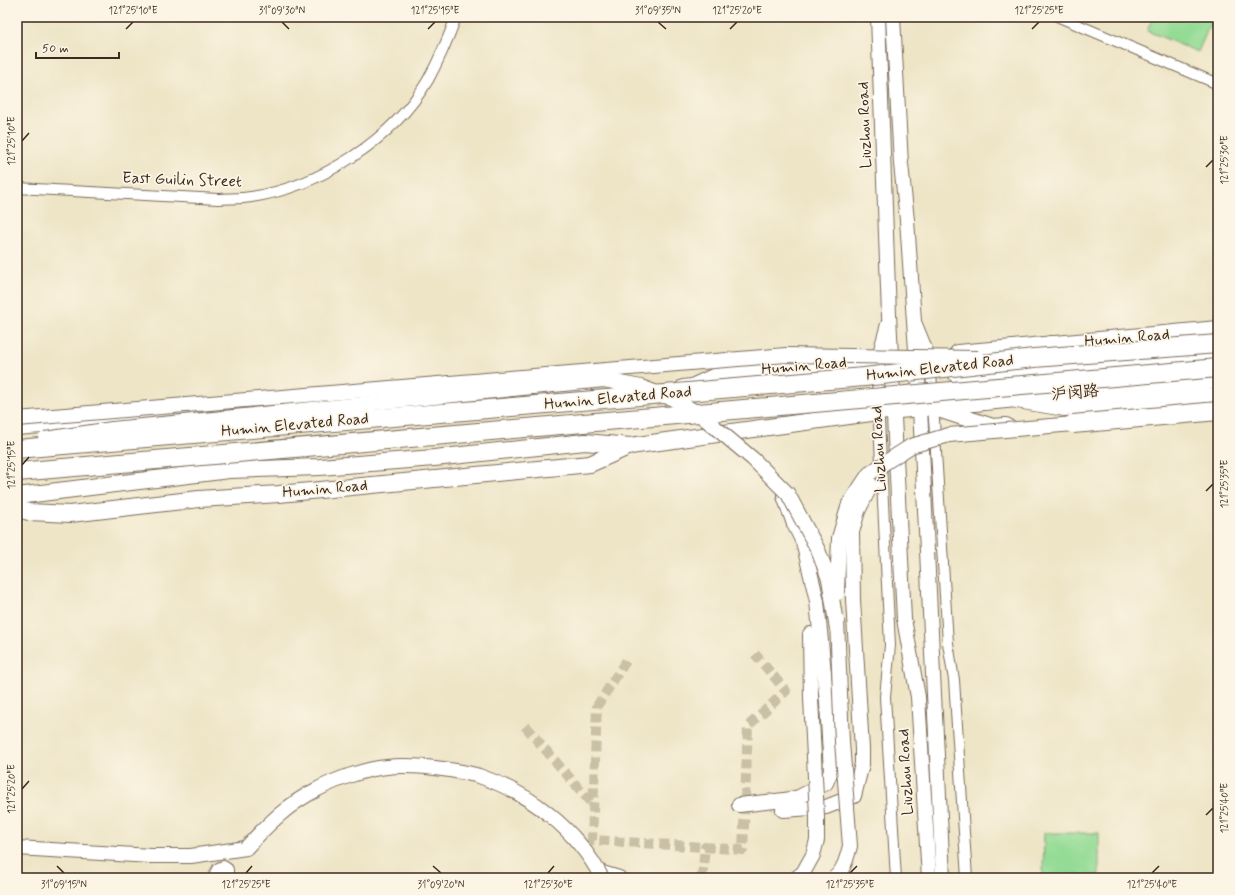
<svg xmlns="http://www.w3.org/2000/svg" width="1235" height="895" font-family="Mynerve,'LXGW WenKai TC',sans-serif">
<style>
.green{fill:#94db95;stroke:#68825a}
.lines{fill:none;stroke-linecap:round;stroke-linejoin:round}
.street-tunnel{stroke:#cac0a5;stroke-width:10;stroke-dasharray:10 5;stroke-linecap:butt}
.street-casing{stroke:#7a6b59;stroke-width:12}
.secondary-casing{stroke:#7a6b59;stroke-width:16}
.primary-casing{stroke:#7a6b59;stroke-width:18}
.highway-casing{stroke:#7a6b59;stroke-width:20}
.street{stroke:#fff;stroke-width:10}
.secondary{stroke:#fff;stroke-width:14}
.primary{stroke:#fff;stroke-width:16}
.highway{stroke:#fff;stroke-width:18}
.secondary-bridge-casing{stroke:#7a6b59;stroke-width:16;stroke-linecap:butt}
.highway-bridge-casing{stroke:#7a6b59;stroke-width:20;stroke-linecap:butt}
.secondary-bridge{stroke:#fff;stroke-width:14}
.highway-bridge{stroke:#fff;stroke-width:18}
.ticks{fill:none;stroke:#3b2a1e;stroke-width:1.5}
.labels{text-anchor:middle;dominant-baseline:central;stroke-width:3.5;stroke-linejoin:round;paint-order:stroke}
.street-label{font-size:16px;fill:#3b2a1e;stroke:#fcf5e5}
.neatline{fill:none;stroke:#3b2a1e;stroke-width:1.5}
.ticks-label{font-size:10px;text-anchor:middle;fill:#3b2a1e}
</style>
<rect width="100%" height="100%" fill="#fcf5e5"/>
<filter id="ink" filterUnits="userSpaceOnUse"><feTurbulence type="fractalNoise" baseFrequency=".025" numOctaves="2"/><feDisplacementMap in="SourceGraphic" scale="8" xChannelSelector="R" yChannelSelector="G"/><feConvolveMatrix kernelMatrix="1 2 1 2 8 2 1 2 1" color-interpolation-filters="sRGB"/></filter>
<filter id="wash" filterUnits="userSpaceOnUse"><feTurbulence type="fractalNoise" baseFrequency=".012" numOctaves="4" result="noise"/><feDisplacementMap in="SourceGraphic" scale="16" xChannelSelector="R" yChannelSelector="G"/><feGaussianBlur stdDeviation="0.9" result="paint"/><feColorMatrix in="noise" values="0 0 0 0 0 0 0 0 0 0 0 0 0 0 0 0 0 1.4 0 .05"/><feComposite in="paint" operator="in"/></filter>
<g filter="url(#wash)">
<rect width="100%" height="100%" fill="#eee5c7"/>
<g class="green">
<path d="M1153,17H1213L1198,52L1147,31Z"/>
<path d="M1044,833H1099V875H1043Z"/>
</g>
</g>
<g filter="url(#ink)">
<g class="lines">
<g class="street-tunnel">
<path d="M626,661L597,706L592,840L705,847"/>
<path d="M525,726L593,805"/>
<path d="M702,878L705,847L743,850L748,726L786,691L755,654"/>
</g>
<g class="street-casing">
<g id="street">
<path d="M1059,17L1218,84"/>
<path d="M17,188L218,199C229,198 240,199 251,197C319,187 393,140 428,80C439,60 448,39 456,17"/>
<path d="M886,324L876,360L890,645L885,697L896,878"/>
<path d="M917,324L930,356L948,643L954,680L967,878"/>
</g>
</g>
<g class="secondary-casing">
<g id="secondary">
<path d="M878,17L889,315L904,619L918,697L929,878"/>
<path d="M893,17L901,164L907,220L920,408L943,878"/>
<path d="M810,634L811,698"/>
<path d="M739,805L784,800L799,797L826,783L831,771L827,703L817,601L803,542L794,524L784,496"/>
<path d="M783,810L826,807L854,796L862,764V749"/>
<path d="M17,848L151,856H191L246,848"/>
<path d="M599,872L619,878"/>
<path d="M215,878L219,870L223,868L226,870V878"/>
</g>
</g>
<g class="primary-casing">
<g id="primary">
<path d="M958,353L1218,329"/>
<path d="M957,375L1218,353"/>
<path d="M683,388L692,387L720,374L866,361"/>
<path d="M538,389L584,394"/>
<path d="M938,409L993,427L1006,426"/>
<path d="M17,427L308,403"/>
<path d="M17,496L229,470L320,467L434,458L585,442L630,446L878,412L1218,380"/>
<path d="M17,509L29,512L70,514L199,499L279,494L590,464L628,447"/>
</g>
</g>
<g class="highway-casing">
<g id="highway">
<path d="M1050,345L1096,347"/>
<path d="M1055,367L1085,358"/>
<path d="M1017,399L1065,407L1218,397"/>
</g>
</g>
<use href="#street" class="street"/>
<use href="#secondary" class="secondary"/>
<use href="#primary" class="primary"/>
<use href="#highway" class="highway"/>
<g class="secondary-bridge-casing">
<g id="secondary-bridge">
<path d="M17,419L786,355L978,358"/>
<path d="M45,439L112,429L604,380L641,387L673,399L698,413L753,459L788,494L818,550L829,579L837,629"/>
<path d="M837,593L839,538L849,504L869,474L886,462L911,446L949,435L1073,424"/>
<path d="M862,749L853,600L852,532L858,511L871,485"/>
<path d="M246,848C267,825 289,803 318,789C337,779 365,769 387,767C399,765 413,766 426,767C444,769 462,771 479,776C530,793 577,830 602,878"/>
<path d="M796,878L803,873L813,855L817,840V816L811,698"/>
<path d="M834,878C844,871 847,857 850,846L842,742L837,620"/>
</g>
</g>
<g class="highway-bridge-casing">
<g id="highway-bridge">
<path d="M1073,424L1218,411"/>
<path d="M17,449L864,377L1034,358L1218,344"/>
<path d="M17,472L1218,368"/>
</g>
</g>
<use href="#secondary-bridge" class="secondary-bridge"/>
<use href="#highway-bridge" class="highway-bridge"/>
</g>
</g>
<path class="ticks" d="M282,22L289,29M658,22L666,29M126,29L133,22M428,29L435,22M730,29L737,22M1032,29L1039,22M22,141L29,133M1206,167L1213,160M22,465L29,457M1206,491L1213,484M22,789L29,781M1206,815L1213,808M57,866L64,873M433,866L441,873M246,873L252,866M548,873L554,866M850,873L857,866M1152,873L1159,866"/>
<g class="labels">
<g class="street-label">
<text transform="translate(865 125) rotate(-92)">Liuzhou Road</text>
<text transform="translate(182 180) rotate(2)">East Guilin Street</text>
<text transform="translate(1127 338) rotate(-5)">Humin Road</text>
<text transform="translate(804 366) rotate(-5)">Humin Road</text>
<text transform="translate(940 368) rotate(-6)">Humin Elevated Road</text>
<text transform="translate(1075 393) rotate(-5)">沪闵路</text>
<text transform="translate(618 398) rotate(-5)">Humin Elevated Road</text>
<text transform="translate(295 425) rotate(-5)">Humin Elevated Road</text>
<text transform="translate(879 449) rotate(-93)">Liuzhou Road</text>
<text transform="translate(325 489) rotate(-5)">Humin Road</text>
<text transform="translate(906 772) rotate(-93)">Liuzhou Road</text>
</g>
</g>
<rect width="1235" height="895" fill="none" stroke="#fcf5e5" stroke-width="44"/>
<path d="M36 52v6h83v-6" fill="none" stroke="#3b2a1e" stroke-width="2"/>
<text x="42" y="52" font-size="12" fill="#3b2a1e" stroke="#fcf5e5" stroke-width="3" paint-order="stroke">50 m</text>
<rect x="22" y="22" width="1191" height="851" class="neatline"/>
<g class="ticks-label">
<text x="133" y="14">121°25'10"E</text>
<text x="282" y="14">31°09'30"N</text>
<text x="435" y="14">121°25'15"E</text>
<text x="658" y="14">31°09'35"N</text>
<text x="737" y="14">121°25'20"E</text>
<text x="1039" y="14">121°25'25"E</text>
<text transform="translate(11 141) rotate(-90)" y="4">121°25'10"E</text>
<text transform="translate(1224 160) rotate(-90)" y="4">121°25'30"E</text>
<text transform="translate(11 465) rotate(-90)" y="4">121°25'15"E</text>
<text transform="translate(1224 484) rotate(-90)" y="4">121°25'35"E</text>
<text transform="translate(11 789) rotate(-90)" y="4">121°25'20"E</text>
<text transform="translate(1224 808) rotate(-90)" y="4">121°25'40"E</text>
<text x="64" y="888">31°09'15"N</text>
<text x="246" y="888">121°25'25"E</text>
<text x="441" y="888">31°09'20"N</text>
<text x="548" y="888">121°25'30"E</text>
<text x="850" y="888">121°25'35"E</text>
<text x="1152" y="888">121°25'40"E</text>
</g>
</svg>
